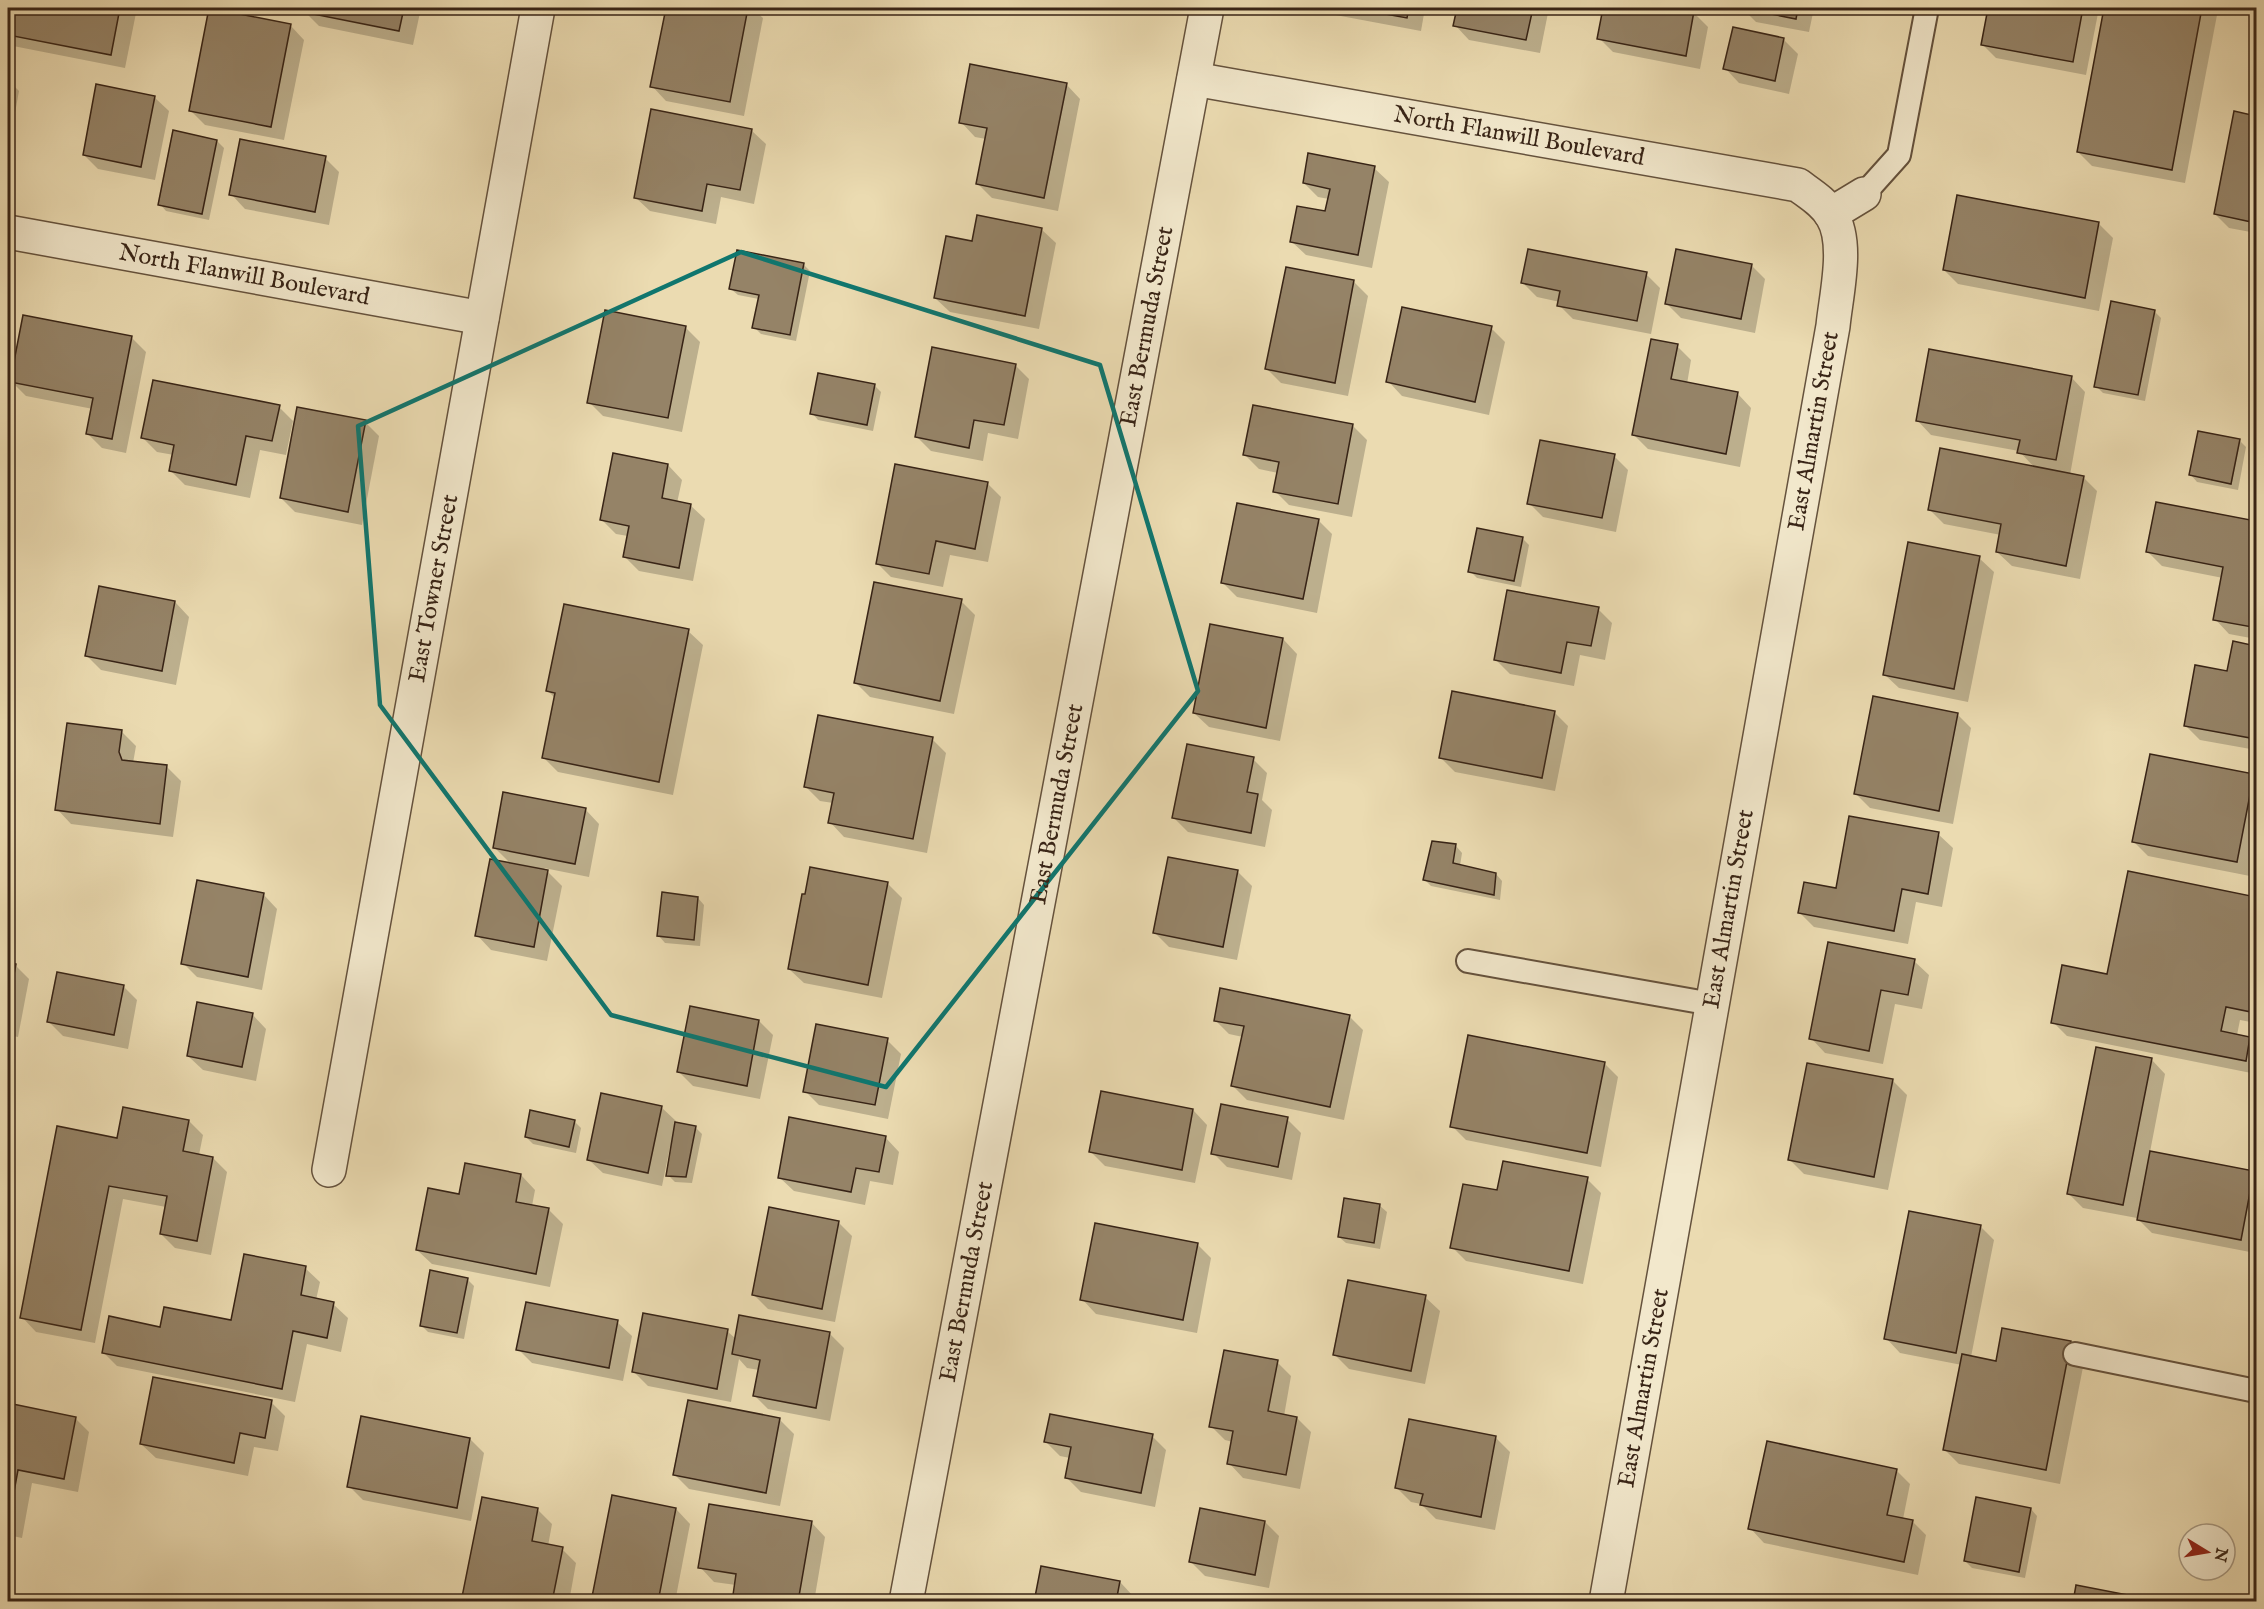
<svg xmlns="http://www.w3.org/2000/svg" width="2264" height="1609" font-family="'IM FELL English',serif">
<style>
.shadow{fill:#0003}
.building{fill:#958367;stroke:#382416;stroke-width:1.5}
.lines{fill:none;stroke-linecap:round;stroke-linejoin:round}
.lane-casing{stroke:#65523d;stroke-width:26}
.street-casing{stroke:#65523d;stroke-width:36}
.lane{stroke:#f2e8cc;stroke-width:22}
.street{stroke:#f2e8cc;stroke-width:33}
.marked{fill:none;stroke:#0f766e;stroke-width:4.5;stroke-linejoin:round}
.labels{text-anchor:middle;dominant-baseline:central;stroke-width:4.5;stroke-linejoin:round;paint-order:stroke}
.street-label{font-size:24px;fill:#382416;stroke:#f2e8cc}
</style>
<rect width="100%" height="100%" fill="#ebdbb1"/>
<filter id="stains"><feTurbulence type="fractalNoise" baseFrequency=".00333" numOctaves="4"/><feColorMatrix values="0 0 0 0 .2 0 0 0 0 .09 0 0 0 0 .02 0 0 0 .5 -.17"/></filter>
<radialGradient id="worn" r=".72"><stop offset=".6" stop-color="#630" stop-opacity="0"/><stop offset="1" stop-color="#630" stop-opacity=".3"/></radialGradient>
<g class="shadow">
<path d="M8,8H137L125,68L8,45Z"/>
<path d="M306,8H421L413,45L319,26L305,12Z"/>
<path d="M667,8H752L763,18L744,116L666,101L652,86Z"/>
<path d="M1324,8H1425L1421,31L1330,14Z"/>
<path d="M1458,8H1549L1540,53L1469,40L1455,25Z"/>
<path d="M1605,8H1667L1694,13L1708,27L1700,69L1613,52L1599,38Z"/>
<path d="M1698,8H1713L1712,10Z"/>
<path d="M1742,8H1814L1809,32L1756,22Z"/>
<path d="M1989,8H2099L2086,75L1996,58L1982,44Z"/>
<path d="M2106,8H2210L2217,15L2185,183L2092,166L2078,152Z"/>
<path d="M290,25L304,40L284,140L205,125L191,111Z"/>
<path d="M1734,29L1784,40L1798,54L1789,94L1739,83L1725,68Z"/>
<path d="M8,80L19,91L8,151Z"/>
<path d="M1066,84L1080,99L1058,211L992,198L978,184L986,139L975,137L961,122Z"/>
<path d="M154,97L169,111L155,180L98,169L84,155Z"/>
<path d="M2235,113L2256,117V233L2229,228L2215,214Z"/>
<path d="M751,130L766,144L754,204L721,197L716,224L650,211L635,197Z"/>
<path d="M217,141L224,148L209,220L166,211L160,204Z"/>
<path d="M325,158L339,172L329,225L245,209L231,194Z"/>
<path d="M1374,168L1389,182L1372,268L1306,255L1291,241L1327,213L1329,199L1318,197L1304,183Z"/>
<path d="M1959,197L2099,224L2113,238L2099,311L1958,284L1944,270Z"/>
<path d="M1041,229L1056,243L1039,329L950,312L935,298L973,243Z"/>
<path d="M803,264L810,271L796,341L761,334L754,327L759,299L738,295L731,289Z"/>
<path d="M1751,265L1765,279L1755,333L1681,318L1667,304Z"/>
<path d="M1287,269L1354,282L1368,296L1348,396L1281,383L1267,369Z"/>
<path d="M1646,274L1660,288L1651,334L1573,319L1559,305L1560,302L1537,297L1523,283Z"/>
<path d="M2154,311L2161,318L2145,401L2103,393L2096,386Z"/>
<path d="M686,328L700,342L682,432L603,416L589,402Z"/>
<path d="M1491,328L1505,342L1489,415L1402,396L1388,381Z"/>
<path d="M132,338L146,352L126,453L102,448L88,434L93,409L26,396L12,382Z"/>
<path d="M1677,346L1691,360L1687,384L1737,393L1751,408L1740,467L1648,449L1634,435Z"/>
<path d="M1015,365L1029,379L1018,439L988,433L983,461L931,451L917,437Z"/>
<path d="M2071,377L2085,392L2070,475L2083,477L2097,491L2080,579L2012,566L1997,552L2001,535L1944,524L1930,510L2035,468L2019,451L1931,435L1917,420Z"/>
<path d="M874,385L881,392L873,431L818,420L812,413Z"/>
<path d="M279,407L293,421L286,455L260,450L250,498L185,485L171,471L174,455L157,452L142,437Z"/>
<path d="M365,422L379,436L362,525L295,512L281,498Z"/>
<path d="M1353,426L1367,440L1352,517L1289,505L1275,491L1278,473L1259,469L1245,455Z"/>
<path d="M2239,440L2246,447L2238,490L2197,482L2191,475Z"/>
<path d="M1614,456L1628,470L1616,532L1543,517L1529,503Z"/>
<path d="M668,465L682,480L677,503L690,505L705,519L693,581L639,571L624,556L628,536L616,534L602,520Z"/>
<path d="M987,483L1001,497L988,562L950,555L943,587L891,577L877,563Z"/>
<path d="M2157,504L2256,523V639L2229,634L2215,619L2223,578L2162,566L2148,552Z"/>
<path d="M1318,520L1332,534L1317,613L1237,597L1223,583Z"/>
<path d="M1522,538L1529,545L1521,587L1477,578L1470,571Z"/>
<path d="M1979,558L1994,572L1968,702L1899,688L1884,674Z"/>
<path d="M961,601L975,615L954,714L870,697L855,682Z"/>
<path d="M175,602L189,617L176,685L101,670L87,656Z"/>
<path d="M1598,609L1612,623L1605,660L1580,655L1574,686L1510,674L1495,659Z"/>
<path d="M688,631L703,645L673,795L558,772L544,758L555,698L548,691Z"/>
<path d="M1283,639L1297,654L1280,741L1209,727L1194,713Z"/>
<path d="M2234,643L2256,647V750L2200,740L2186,726L2228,673Z"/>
<path d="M1554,712L1568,726L1555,791L1455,772L1441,758Z"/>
<path d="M1957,714L1971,728L1953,824L1870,808L1856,794Z"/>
<path d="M121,731L136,746L133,763L167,767L181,781L173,837L71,824L57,809Z"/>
<path d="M932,739L946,753L927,853L844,837L830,822L833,803L820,801L806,787Z"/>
<path d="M1253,759L1267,773L1262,800L1272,810L1265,847L1188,832L1174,818Z"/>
<path d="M2253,775L2256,779V845L2250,876L2148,856L2134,842Z"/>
<path d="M585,809L599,824L589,877L544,868L562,886L547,961L491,950L477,935L512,865L494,847Z"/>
<path d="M1938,834L1953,848L1942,907L1916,902L1908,944L1814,927L1800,913Z"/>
<path d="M1456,846L1462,853L1460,866L1496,874L1502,881L1500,900L1431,886L1424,879Z"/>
<path d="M1238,872L1252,886L1237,960L1169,947L1155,933Z"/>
<path d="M2129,873L2256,898V1023L2240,1020L2237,1035L2250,1038L2256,1045V1074L2067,1036L2053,1022L2108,976Z"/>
<path d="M887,883L902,898L882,998L804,983L789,969Z"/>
<path d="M263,894L277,909L262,990L197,977L183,963Z"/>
<path d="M698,898L704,905L700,946L665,943L659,936Z"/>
<path d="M1914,961L1929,975L1922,1009L1895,1004L1883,1064L1825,1053L1811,1038Z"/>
<path d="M8,964L15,965L29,979L18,1037L8,1035Z"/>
<path d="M123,986L137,1000L128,1049L63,1036L49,1022Z"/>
<path d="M252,1014L266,1029L256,1081L203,1070L188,1056Z"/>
<path d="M1349,1016L1363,1030L1344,1120L1247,1100L1233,1086L1243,1037L1229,1034L1215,1020Z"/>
<path d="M759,1021L773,1035L760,1099L693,1086L678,1071Z"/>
<path d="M887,1040L901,1054L888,1119L819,1105L805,1091Z"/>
<path d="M2151,1059L2165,1074L2150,1152L2253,1172L2256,1176V1243L2255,1253L2152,1233L2137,1218L2083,1208L2069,1194Z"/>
<path d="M1604,1063L1618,1077L1601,1167L1466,1140L1452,1126Z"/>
<path d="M1808,1064L1893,1081L1907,1095L1888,1190L1804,1174L1790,1160Z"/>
<path d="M661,1107L676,1121L675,1124L695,1127L702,1134L692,1183L675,1182L668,1175L673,1147H670L662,1186L603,1173L588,1159Z"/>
<path d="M1193,1110L1207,1125L1195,1183L1105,1166L1091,1152Z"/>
<path d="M1287,1119L1301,1133L1292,1180L1227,1167L1213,1153Z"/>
<path d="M189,1121L203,1135L199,1155L213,1158L227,1172L211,1255L175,1248L161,1234L166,1207L123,1199L95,1343L36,1332L22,1317L118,1140Z"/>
<path d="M574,1121L581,1128L576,1153L533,1144L526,1137Z"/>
<path d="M885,1137L899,1152L893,1185L870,1181L865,1205L794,1191L779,1177Z"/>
<path d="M521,1175L535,1190L532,1206L548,1209L563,1224L550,1287L432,1264L417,1250Z"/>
<path d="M1587,1179L1601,1193L1583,1284L1466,1261L1452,1247L1498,1192Z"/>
<path d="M1380,1206L1387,1212L1380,1249L1346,1243L1339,1237Z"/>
<path d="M838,1222L852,1236L835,1322L768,1309L754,1295Z"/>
<path d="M1980,1226L1994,1240L1971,1357L1997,1362L2070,1343L2085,1357L2060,1484L1959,1464L1945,1450L1962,1365L1900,1353L1886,1338Z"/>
<path d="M1197,1244L1211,1258L1197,1333L1096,1314L1082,1299Z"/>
<path d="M305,1268L320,1282L316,1300L333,1304L348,1318L341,1352L307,1344L295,1402L117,1366L103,1352L161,1328L232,1322Z"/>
<path d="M467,1279L474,1286L464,1339L428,1332L421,1325Z"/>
<path d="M1425,1297L1440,1311L1425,1384L1349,1369L1335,1355Z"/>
<path d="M617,1322L632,1336L623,1381L532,1363L518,1349Z"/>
<path d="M727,1331L736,1339L830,1334L844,1348L830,1421L768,1409L754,1395L759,1370L747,1368L739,1359L731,1402L648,1386L634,1372Z"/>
<path d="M1277,1362L1291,1376L1284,1416L1297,1418L1311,1432L1300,1489L1243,1478L1229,1463L1233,1442L1225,1440L1211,1426Z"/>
<path d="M271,1402L285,1416L278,1451L254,1447L248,1476L156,1458L141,1444Z"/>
<path d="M8,1405L75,1418L89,1432L78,1492L32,1483L22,1538L8,1535Z"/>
<path d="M779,1419L794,1434L780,1506L689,1489L675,1475Z"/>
<path d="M1152,1436L1166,1450L1155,1507L1081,1492L1067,1478L1070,1458L1060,1456L1046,1442Z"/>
<path d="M1496,1438L1510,1452L1495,1530L1436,1519L1421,1504L1411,1502L1397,1488Z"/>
<path d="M470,1439L484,1453L471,1521L363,1500L349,1486Z"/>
<path d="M1896,1470L1910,1484L1903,1519L1912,1521L1926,1535L1918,1575L1764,1543L1750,1528Z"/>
<path d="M483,1499L538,1510L552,1524L548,1546L562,1549L576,1563L569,1602H462Z"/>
<path d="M676,1509L690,1524L675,1602H593Z"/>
<path d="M2031,1509L2037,1516L2025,1578L1972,1568L1965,1561Z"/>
<path d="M811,1522L825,1537L814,1602H733L736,1585L714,1582L700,1567Z"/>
<path d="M1265,1522L1279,1536L1269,1588L1205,1576L1191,1562Z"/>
<path d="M1120,1582L1134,1597L1133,1602H1035Z"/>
</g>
<g class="building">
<path d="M8,8H120L111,55L8,35Z"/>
<path d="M209,8L291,24L271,127L189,111Z"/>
<path d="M304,8H404L399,31L303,12Z"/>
<path d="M666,8H748L730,102L650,87Z"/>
<path d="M1352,8H1409L1407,18Z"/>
<path d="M1457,8H1533L1526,40L1453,26Z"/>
<path d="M1603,8H1675L1694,11L1686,56L1597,39Z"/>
<path d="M1740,8H1798L1796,19Z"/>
<path d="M1988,8H2083L2073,62L1981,45Z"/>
<path d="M2104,8H2202L2172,170L2077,152Z"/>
<path d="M1733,27L1784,38L1775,81L1723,69Z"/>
<path d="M970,64L1067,83L1044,198L976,184L987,128L959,123Z"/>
<path d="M96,84L155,96L141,167L83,155Z"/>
<path d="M651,109L752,129L740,190L707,184L702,211L634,198Z"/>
<path d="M2234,111L2256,116V223L2214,214Z"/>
<path d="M173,130L217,140L202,214L158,205Z"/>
<path d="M240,139L326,156L315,212L229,195Z"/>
<path d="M1308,153L1375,166L1358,255L1290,242L1297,206L1325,211L1330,189L1303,183Z"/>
<path d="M1957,195L2099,222L2085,298L1943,270Z"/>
<path d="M977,215L1042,228L1025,316L934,298L946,236L972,241Z"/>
<path d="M1528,249L1647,272L1637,321L1557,306L1560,291L1521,283Z"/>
<path d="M1676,249L1752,264L1741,319L1665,304Z"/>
<path d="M737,250L804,263L790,335L752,328L759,295L729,289Z"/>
<path d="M1286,267L1354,280L1335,383L1265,369Z"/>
<path d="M2111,301L2155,310L2138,395L2094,387Z"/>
<path d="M1402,307L1492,326L1475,402L1386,382Z"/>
<path d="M605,310L686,326L668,418L587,403Z"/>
<path d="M23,315L132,336L112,439L86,434L93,398L10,382Z"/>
<path d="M1651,339L1678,344L1671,379L1738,392L1726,454L1632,435Z"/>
<path d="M932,347L1016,364L1004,425L974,420L969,448L915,437Z"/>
<path d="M1929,349L2072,376L2056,460L2017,453L2020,440L1916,421Z"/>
<path d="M818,373L875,384L867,425L810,414Z"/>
<path d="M153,380L280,405L272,441L246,436L236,485L169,471L174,445L141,438Z"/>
<path d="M1253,405L1353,424L1338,504L1273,492L1279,462L1243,455Z"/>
<path d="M297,407L366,420L348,512L280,498Z"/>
<path d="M2198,431L2240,439L2231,484L2189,475Z"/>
<path d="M1540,440L1615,454L1602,518L1527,504Z"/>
<path d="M1940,448L2084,476L2066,566L1996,552L2001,524L1928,510Z"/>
<path d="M613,453L668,464L662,498L691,504L679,568L623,557L629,526L600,520Z"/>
<path d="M895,464L988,482L975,549L936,541L929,574L876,564Z"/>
<path d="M2156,502L2256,521V603L2252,627L2213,620L2223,567L2146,552Z"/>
<path d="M1237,503L1319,519L1303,599L1221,583Z"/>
<path d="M1477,528L1523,537L1514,581L1468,572Z"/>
<path d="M1908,542L1980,556L1954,689L1883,675Z"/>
<path d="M874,582L962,599L940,701L854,683Z"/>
<path d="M99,586L175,601L162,671L85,656Z"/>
<path d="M1507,590L1599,607L1591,646L1567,642L1561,673L1494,660Z"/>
<path d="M564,604L689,629L659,782L542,758L555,693L546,691Z"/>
<path d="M1210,624L1283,638L1266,728L1193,713Z"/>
<path d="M2233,641L2256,646V739L2184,726L2195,665L2227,671Z"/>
<path d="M1452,691L1555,711L1542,778L1439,758Z"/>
<path d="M1873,696L1958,713L1939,811L1854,794Z"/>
<path d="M818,715L933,737L913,839L828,823L834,793L804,787Z"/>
<path d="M67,723L122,730L119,752L122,760L167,765L160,824L55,810Z"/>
<path d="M1187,744L1254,757L1247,792L1258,794L1251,833L1172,818Z"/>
<path d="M2150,754L2254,774L2237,862L2132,842Z"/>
<path d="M503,792L586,808L575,864L493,848Z"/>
<path d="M1849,816L1939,832L1928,894L1902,889L1894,931L1798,913L1804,882L1836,888Z"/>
<path d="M1432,841L1456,844L1453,863L1496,873L1494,895L1423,880Z"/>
<path d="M1168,857L1238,870L1223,947L1153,933Z"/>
<path d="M490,859L548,870L534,947L475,936Z"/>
<path d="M810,867L888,882L868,985L788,969L802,894H805Z"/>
<path d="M2128,871L2256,897V1013L2226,1007L2221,1031L2250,1037L2246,1061L2051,1023L2062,965L2107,974Z"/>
<path d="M197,880L264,893L248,977L181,964Z"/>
<path d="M662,892L698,897L694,940L657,936Z"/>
<path d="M1828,942L1915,959L1908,995L1881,990L1869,1051L1809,1039Z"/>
<path d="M8,962L16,964L8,1005Z"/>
<path d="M57,972L124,985L114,1035L47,1022Z"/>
<path d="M1220,988L1350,1015L1330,1107L1231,1086L1244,1026L1214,1021Z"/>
<path d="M197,1002L253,1013L242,1067L187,1056Z"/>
<path d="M690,1006L759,1020L747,1086L677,1072Z"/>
<path d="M816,1024L888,1038L875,1105L803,1092Z"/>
<path d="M1468,1035L1605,1062L1587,1153L1450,1127Z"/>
<path d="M2096,1047L2152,1058L2123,1205L2067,1194Z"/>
<path d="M1807,1063L1893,1079L1874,1177L1788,1160Z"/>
<path d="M1101,1091L1193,1109L1182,1170L1089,1152Z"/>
<path d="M601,1093L662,1106L648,1173L587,1160Z"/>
<path d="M1221,1104L1288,1117L1278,1167L1211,1154Z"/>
<path d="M123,1107L189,1120L183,1151L213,1157L197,1241L160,1234L167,1196L109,1186L81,1330L20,1318L57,1126L117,1138Z"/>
<path d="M530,1110L575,1120L569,1147L525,1137Z"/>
<path d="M789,1117L886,1136L879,1172L856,1168L851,1192L778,1178Z"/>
<path d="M675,1122L696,1126L686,1177L666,1176Z"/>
<path d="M2150,1151L2254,1171L2241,1240L2137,1220Z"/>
<path d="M1503,1161L1588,1177L1569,1271L1450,1248L1463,1184L1497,1190Z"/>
<path d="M465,1163L521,1174L516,1202L549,1208L536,1274L416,1250L428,1188L459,1194Z"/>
<path d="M1344,1198L1380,1204L1374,1243L1338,1237Z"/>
<path d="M769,1207L839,1221L822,1309L752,1295Z"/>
<path d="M1909,1211L1981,1225L1956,1353L1884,1339Z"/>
<path d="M1095,1223L1198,1243L1183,1320L1080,1300Z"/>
<path d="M244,1254L306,1266L301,1295L334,1302L327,1338L293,1331L282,1389L102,1353L109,1316L160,1327L164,1307L231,1320Z"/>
<path d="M430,1270L468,1278L457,1333L420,1326Z"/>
<path d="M1348,1280L1426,1295L1411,1371L1333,1355Z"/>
<path d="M526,1302L618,1320L609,1368L516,1350Z"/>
<path d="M643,1313L728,1329L717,1389L632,1372Z"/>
<path d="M739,1315L830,1332L816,1408L753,1396L760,1360L732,1354Z"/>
<path d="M2002,1328L2071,1341L2046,1470L1943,1450L1962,1354L1996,1361Z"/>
<path d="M1224,1350L1278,1360L1268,1411L1297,1417L1286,1475L1227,1464L1233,1431L1209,1427Z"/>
<path d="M153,1377L272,1400L265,1438L240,1433L234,1463L140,1444Z"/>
<path d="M688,1400L780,1418L766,1493L673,1475Z"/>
<path d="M8,1403L76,1417L64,1479L18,1470L8,1524Z"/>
<path d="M1050,1414L1153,1434L1141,1493L1065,1478L1071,1447L1044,1442Z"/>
<path d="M361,1416L470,1438L457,1508L347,1487Z"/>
<path d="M1409,1419L1496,1436L1481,1517L1420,1505L1423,1494L1395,1488Z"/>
<path d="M1767,1441L1897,1469L1887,1515L1913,1520L1904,1562L1748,1529Z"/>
<path d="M612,1495L676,1508L658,1602H591Z"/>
<path d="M482,1497L538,1508L532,1541L563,1547L552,1602H461Z"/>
<path d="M1976,1497L2031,1508L2019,1572L1964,1561Z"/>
<path d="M709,1504L812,1521L798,1602H732L736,1574L698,1568Z"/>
<path d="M1200,1508L1265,1521L1255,1575L1189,1562Z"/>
<path d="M1041,1566L1120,1581L1116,1602H1034Z"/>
<path d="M2076,1585L2159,1601V1602H2073Z"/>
</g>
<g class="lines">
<g class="lane-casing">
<g id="lane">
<path d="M1864,194L1899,155L1927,8"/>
<path d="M1468,961L1712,1004"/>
<path d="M2075,1354L2256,1391"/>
</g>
</g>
<g class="street-casing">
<g id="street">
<path id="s1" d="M1194,79L1798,185C1810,194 1824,202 1832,216C1849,243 1836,295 1833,326L1606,1602"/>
<path d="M1831,214L1864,194"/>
<path id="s2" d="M8,232L482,318"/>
<path id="s3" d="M329,1170L538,8"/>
<path id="s4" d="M906,1602L1207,8"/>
</g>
</g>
<use href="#lane" class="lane"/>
<use href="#street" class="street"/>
</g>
<path class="marked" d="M741,252L1100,365L1198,691L886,1087L611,1015L380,705L358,426Z"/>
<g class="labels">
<g class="street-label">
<text stroke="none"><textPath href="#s1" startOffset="330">North Flanwill Boulevard</textPath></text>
<text stroke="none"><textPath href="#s2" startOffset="240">North Flanwill Boulevard</textPath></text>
<text stroke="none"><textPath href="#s4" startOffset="1298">East Bermuda Street</textPath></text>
<text transform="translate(1814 431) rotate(-80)">East Almartin Street</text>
<text stroke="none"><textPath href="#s3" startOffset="591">East Towner Street</textPath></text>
<text stroke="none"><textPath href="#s4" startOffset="812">East Bermuda Street</textPath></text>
<text transform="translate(1729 909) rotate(-80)">East Almartin Street</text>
<text stroke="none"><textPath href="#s4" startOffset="326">East Bermuda Street</textPath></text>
<text transform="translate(1644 1388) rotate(-80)">East Almartin Street</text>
</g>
</g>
<rect width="2264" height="1609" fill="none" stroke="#ebdbb1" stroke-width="30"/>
<rect x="9" y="9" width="2246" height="1591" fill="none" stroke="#382416" stroke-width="3"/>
<rect x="15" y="15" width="2234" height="1579" fill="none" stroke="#382416" stroke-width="1.5"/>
<g transform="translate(2207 1552) rotate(101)"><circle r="28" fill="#f2e8cc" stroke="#a89a83" stroke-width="1.5"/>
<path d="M0-4.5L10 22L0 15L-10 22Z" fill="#8f2418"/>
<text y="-9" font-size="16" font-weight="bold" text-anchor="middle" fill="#382416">N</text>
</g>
<rect width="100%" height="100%" filter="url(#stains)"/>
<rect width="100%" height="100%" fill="url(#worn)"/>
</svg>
